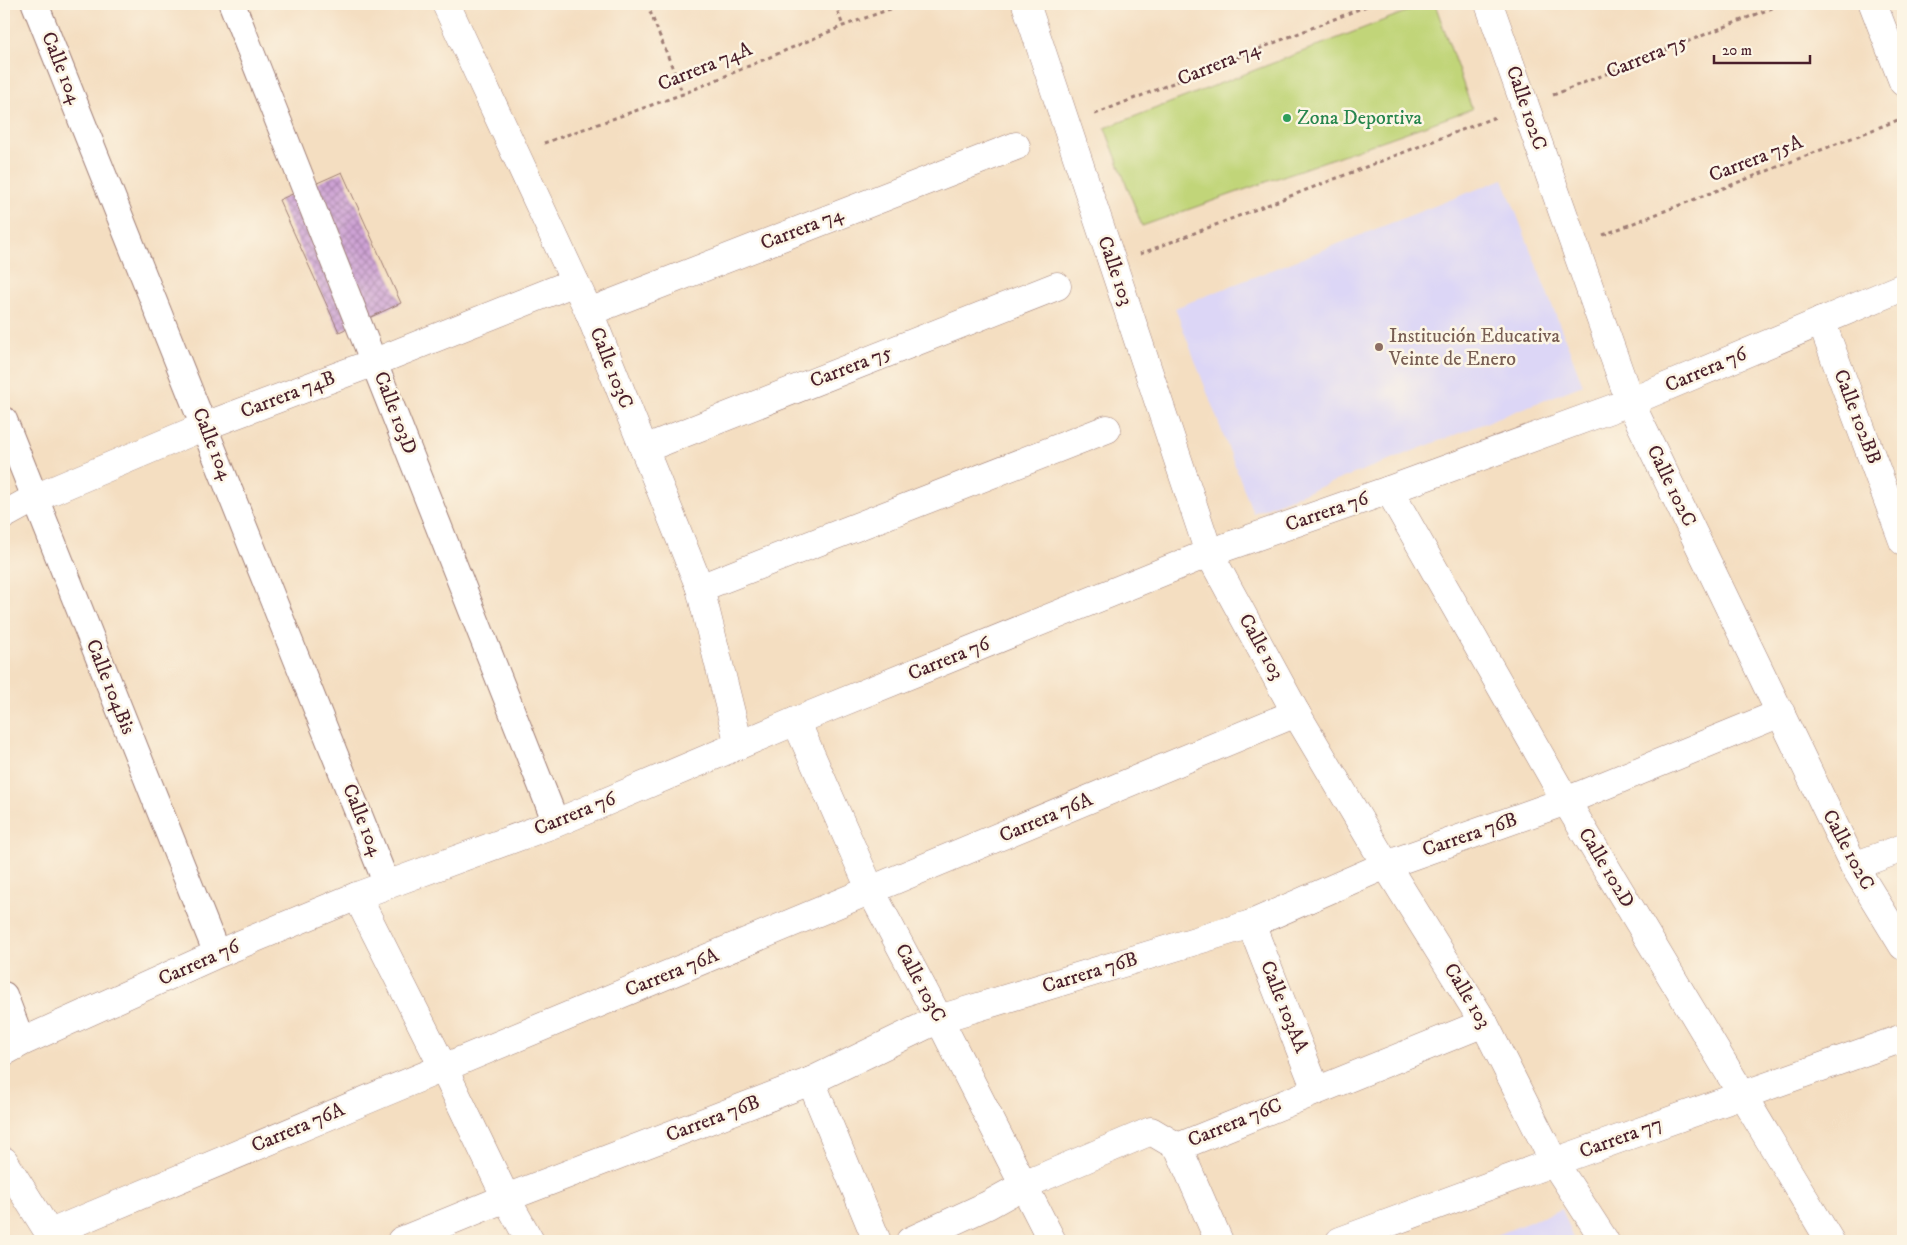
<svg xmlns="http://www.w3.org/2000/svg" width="1907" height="1245" font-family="'IM FELL DW Pica',serif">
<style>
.built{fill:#dcd6f6}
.pitch{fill:#c1d579;stroke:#867a52}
.building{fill:url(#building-cross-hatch)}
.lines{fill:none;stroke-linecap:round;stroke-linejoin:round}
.pedestrian-casing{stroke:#9f7e76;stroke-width:28}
.minor-casing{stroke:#9f7e76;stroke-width:29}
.path{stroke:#9f7e76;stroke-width:3;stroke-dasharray:4 4;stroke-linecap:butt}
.pedestrian{stroke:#fff;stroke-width:26}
.minor{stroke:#fff;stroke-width:28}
.leisure-dot{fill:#2e9e5b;stroke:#fcf5e5;stroke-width:2}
.education-dot{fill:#8d6e63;stroke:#fcf5e5;stroke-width:2}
.labels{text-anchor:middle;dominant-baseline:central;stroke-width:5;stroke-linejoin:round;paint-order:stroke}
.street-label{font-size:20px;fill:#4a1f2b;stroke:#fcf5e5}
.leisure-label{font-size:20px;fill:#27864d;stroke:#fcf5e5;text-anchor:start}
.education-label{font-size:20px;fill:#785e54;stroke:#fcf5e5;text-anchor:start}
</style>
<defs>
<pattern id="building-cross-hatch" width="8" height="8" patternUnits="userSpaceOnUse" patternTransform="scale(1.25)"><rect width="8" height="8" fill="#cda2d4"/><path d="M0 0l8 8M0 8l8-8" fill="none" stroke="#a883ac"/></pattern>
</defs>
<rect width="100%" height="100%" fill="#fcf5e5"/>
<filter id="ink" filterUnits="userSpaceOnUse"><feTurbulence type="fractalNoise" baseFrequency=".02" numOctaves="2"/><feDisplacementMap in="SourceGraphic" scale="10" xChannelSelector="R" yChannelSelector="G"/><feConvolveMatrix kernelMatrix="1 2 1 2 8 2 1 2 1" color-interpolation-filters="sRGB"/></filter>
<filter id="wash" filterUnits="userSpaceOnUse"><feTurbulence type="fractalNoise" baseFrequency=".0096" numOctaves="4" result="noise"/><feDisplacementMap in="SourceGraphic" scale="20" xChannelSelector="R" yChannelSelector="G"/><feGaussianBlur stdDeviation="1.12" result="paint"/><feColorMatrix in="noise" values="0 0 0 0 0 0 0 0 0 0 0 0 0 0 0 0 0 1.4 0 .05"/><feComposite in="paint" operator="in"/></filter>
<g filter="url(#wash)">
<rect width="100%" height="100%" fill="#f4dec1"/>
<g class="built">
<path d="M1503,179L1583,385L1253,513L1175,308Z"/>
<path d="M1562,1209L1575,1241H1482Z"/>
</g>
<path class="pitch" d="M1426,4H1435L1472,109L1142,226L1105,128Z"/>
<g id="blocks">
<path class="building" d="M342,172L401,303L339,332L279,200Z"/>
</g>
</g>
<g filter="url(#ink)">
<use href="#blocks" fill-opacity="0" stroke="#9f7e76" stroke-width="1"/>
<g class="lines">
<g class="pedestrian-casing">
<g id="pedestrian">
<path d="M35,4L387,885"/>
<path d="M232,4L556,823"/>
<path d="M4,420L217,954"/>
<path d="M4,995L22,1042"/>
</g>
</g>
<g class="minor-casing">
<g id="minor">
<path d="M446,4L589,312L700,588L739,745"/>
<path d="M1026,4L1209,553L1296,713L1386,865L1484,1023L1554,1162L1605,1241"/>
<path d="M1489,4L1630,402L1854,866L1903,946"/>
<path d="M1873,4L1903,82"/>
<path d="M589,312L1016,146"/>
<path d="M1821,321L1903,541"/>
<path d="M644,449L1057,286"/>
<path d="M1389,490L1566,801L1830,1241"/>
<path d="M4,515L35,498L205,426L375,362L575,282"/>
<path d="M700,588L1107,429"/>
<path d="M796,721L871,891L939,1019L1052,1241"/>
<path d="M1854,866L1903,848"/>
<path d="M357,896L443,1067L506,1198L530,1241"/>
<path d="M1251,924L1316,1090"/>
<path d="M4,1052L22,1042L217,954L357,896L556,823L796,721L1209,553L1389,490L1630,402L1903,287"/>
<path d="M811,1081L877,1241"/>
<path d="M1178,1147L1219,1241"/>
<path d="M4,1161L54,1241"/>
<path d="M48,1234C463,1058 880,887 1296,713"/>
<path d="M401,1241L506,1198L811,1081L939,1019L1251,924L1386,865L1566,801L1781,713"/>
<path d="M910,1241L988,1205L1024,1185L1151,1131L1178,1147L1484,1023"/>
<path d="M1340,1241L1554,1162L1903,1038"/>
</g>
</g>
<g class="path">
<path d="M647,4L683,94"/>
<path d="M835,4L843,26"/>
<path d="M1553,95L1782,4"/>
<path d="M1095,114L1372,4"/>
<path d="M544,143L683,94L843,26L904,4"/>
<path d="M1603,235L1903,118"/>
<path d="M1140,254L1498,116"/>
</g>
<use href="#pedestrian" class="pedestrian"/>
<use href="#minor" class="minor"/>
</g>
</g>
<circle class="leisure-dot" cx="1287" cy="118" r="5"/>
<circle class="education-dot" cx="1379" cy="347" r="5"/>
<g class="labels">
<g class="street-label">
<text transform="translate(1647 57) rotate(-22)">Carrera 75</text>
<text transform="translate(1219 64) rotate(-22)">Carrera 74</text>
<text transform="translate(705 67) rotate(-22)">Carrera 74A</text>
<text transform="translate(61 68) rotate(68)">Calle 104</text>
<text transform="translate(1526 108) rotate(71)">Calle 102C</text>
<text transform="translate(1756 159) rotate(-21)">Carrera 75A</text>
<text transform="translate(802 229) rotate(-21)">Carrera 74</text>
<text transform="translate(1115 271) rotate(71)">Calle 103</text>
<text transform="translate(851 367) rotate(-21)">Carrera 75</text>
<text transform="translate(611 368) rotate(68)">Calle 103C</text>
<text transform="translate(1706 370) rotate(-23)">Carrera 76</text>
<text transform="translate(288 395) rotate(-21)">Carrera 74B</text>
<text transform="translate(395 413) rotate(69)">Calle 103D</text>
<text transform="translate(1857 417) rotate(69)">Calle 102BB</text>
<text transform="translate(212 444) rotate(68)">Calle 104</text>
<text transform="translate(1671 486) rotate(64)">Calle 102C</text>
<text transform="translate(1327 512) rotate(-19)">Carrera 76</text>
<text transform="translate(1261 647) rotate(61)">Calle 103</text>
<text transform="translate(949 659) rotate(-22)">Carrera 76</text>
<text transform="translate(110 687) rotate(68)">Calle 104Bis</text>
<text transform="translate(575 814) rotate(-22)">Carrera 76</text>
<text transform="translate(1046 818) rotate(-23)">Carrera 76A</text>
<text transform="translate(362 820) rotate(68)">Calle 104</text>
<text transform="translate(1470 835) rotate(-19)">Carrera 76B</text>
<text transform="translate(1848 850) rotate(62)">Calle 102C</text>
<text transform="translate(1606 868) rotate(59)">Calle 102D</text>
<text transform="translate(199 963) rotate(-24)">Carrera 76</text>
<text transform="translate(672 973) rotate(-22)">Carrera 76A</text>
<text transform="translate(1090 973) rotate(-17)">Carrera 76B</text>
<text transform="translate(920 983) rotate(62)">Calle 103C</text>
<text transform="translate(1467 996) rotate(59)">Calle 103</text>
<text transform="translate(1284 1007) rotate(68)">Calle 103AA</text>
<text transform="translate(713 1119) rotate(-21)">Carrera 76B</text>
<text transform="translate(1235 1123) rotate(-22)">Carrera 76C</text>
<text transform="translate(298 1128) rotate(-23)">Carrera 76A</text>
<text transform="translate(1621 1138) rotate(-20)">Carrera 77</text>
</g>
<g class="leisure-label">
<text x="1297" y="118">Zona Deportiva</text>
</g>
<g class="education-label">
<text x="1389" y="336">Institución Educativa<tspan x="1389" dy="23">Veinte de Enero</tspan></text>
</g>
</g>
<rect width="1907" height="1245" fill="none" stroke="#fcf5e5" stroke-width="20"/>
<path d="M1714 55v8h96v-8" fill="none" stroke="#4a1f2b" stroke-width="2.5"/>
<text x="1722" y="55" font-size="15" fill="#4a1f2b" stroke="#fcf5e5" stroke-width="4" paint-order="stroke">20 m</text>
</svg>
